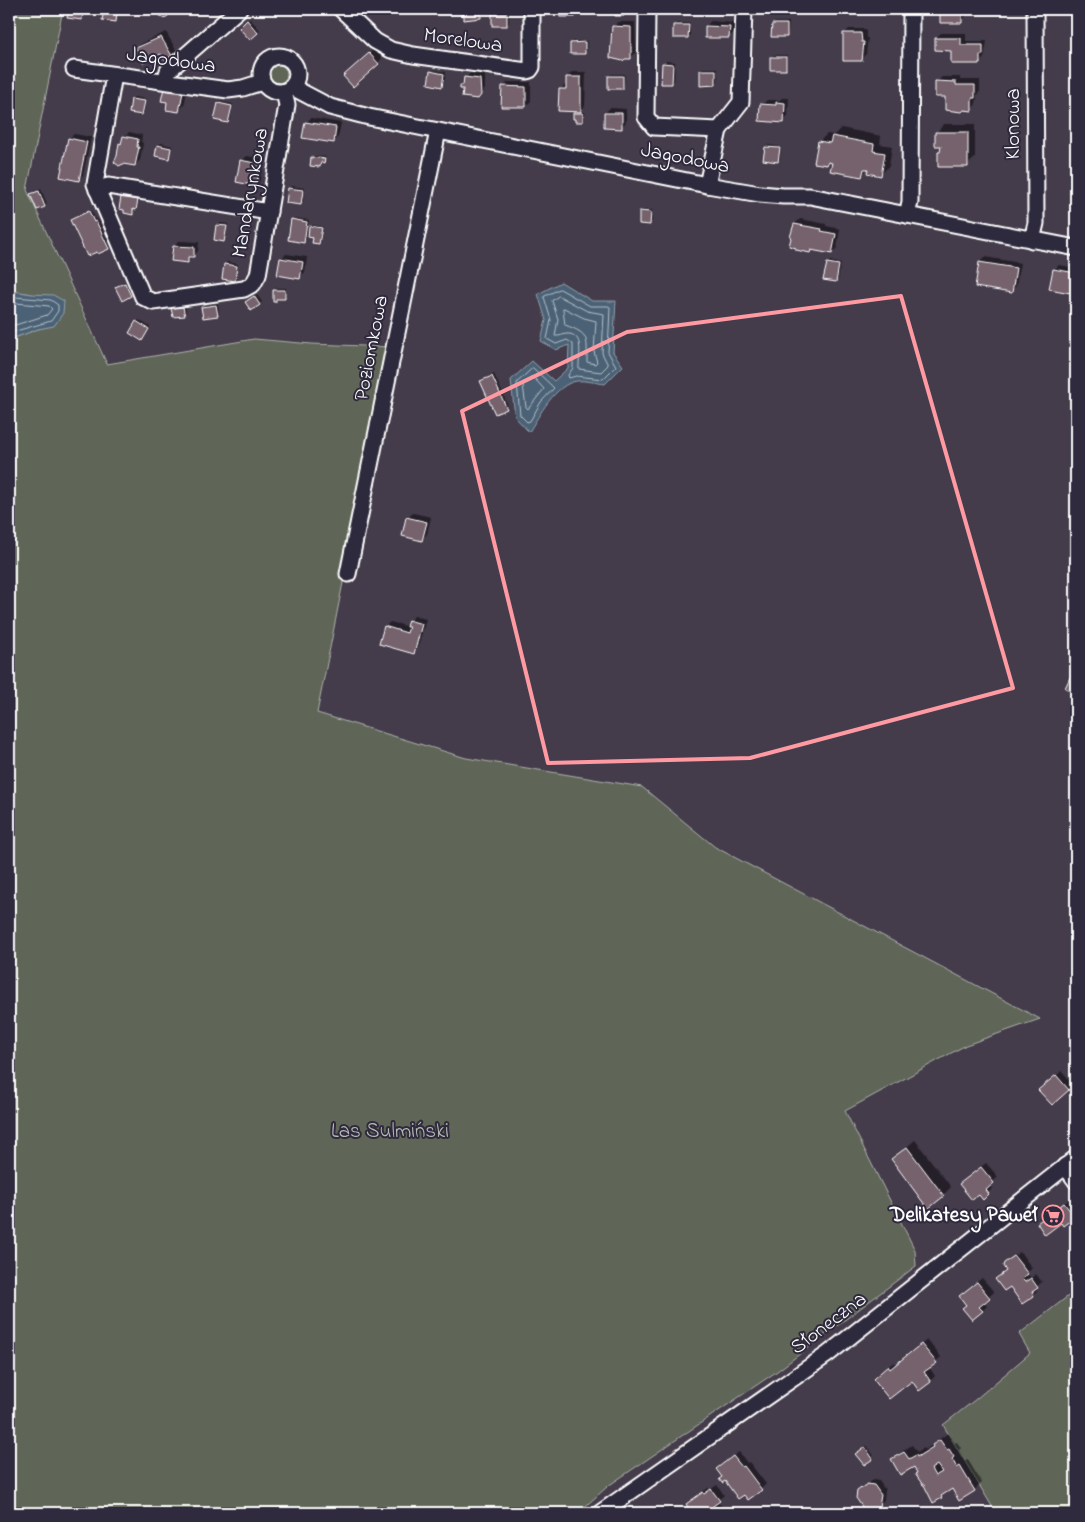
<svg xmlns="http://www.w3.org/2000/svg" width="1085" height="1522" font-family="'Indie Flower',sans-serif">
<style>
.green{fill:#5f6659;stroke:#afb2ac}
.water{fill:#4b6276;stroke:#93a1ad}
.shadow{fill:#0007}
.lines{fill:none;stroke-linecap:round;stroke-linejoin:round}
.shore{stroke:#b7c0c8;stroke-width:1}
.building{fill:#76626d;stroke:#fff;fill-rule:evenodd}
.minor-casing{stroke:#fff;stroke-width:19}
.minor{stroke:#2f2a3d;stroke-width:15}
.marked{fill:none;stroke:#ff9aa2;stroke-width:4;stroke-linejoin:round}
.labels{text-anchor:middle;dominant-baseline:central;stroke-width:4;stroke-linejoin:round;paint-order:stroke}
.street-label{font-size:21px;fill:#fff;stroke:#2f2a3d}
.park-label{font-size:21px;fill:#b7bab4;stroke:#2f2a3d}
.poi-label{font-size:21px;font-weight:bold;fill:#fff;stroke:#2f2a3d;text-anchor:end}
</style>
<rect width="100%" height="100%" fill="#443b4b"/>
<filter id="ink" filterUnits="userSpaceOnUse"><feTurbulence type="fractalNoise" baseFrequency=".02" numOctaves="2"/><feDisplacementMap in="SourceGraphic" scale="10" xChannelSelector="R" yChannelSelector="G"/><feConvolveMatrix kernelMatrix="1 2 1 2 8 2 1 2 1" color-interpolation-filters="sRGB"/></filter>
<g filter="url(#ink)">
<g class="green">
<path d="M9,9H63L27,190L107,364L254,339L312,344L390,347L317,713L466,758L642,787L715,847L1040,1019L966,1045L845,1111L915,1250L916,1266L776,1372L608,1486L578,1513H9V338H14L38,329L54,325L32,294L13,291L9,294Z"/>
<circle cx="278" cy="74" r="9"/>
<path d="M1076,1290V1513H996L943,1425L976,1399L1030,1353L1019,1334Z"/>
</g>
<g class="water">
<path d="M561,282L592,301H616L613,352L623,366L605,384C596,383 585,380 577,381C555,384 539,416 529,432L515,417L511,380L532,361L554,381L568,368L569,345L556,350L541,341L546,320L538,294Z"/>
<path d="M13,291L32,294L53,295L64,301L63,313L54,326L38,329L14,338H9V294Z"/>
</g>
<g class="shadow">
<path d="M70,9H85L84,17L82,19L69,17Z"/>
<path d="M107,9L116,10L115,20L105,11Z"/>
<path d="M463,9H483V15L480,17L463,14Z"/>
<path d="M561,9H577V14L575,16H561Z"/>
<path d="M942,9H966V16L961,21H941Z"/>
<path d="M495,11H509V23L506,25L493,13Z"/>
<path d="M250,19L260,30L250,39L240,28Z"/>
<path d="M711,21L734,23V32L729,37L706,26Z"/>
<path d="M618,22H635L636,52L631,57L613,27Z"/>
<path d="M775,22H789L788,34L786,36L773,24Z"/>
<path d="M677,23H690V35L688,37L674,25Z"/>
<path d="M849,29H866V38H868L866,54L861,59L844,34Z"/>
<path d="M166,32L176,50L171,55L137,48L142,43Z"/>
<path d="M941,33H966V41H987L984,58L979,63L952,49L936,38Z"/>
<path d="M573,41H587V50L585,52L571,43Z"/>
<path d="M374,49L382,58L378,63L350,71Z"/>
<path d="M774,55H787V67L785,69L772,57Z"/>
<path d="M666,61L675,62L674,81L672,83L664,64Z"/>
<path d="M703,68H717L718,82L715,84L701,70Z"/>
<path d="M434,70L446,72L444,83L441,85L431,72Z"/>
<path d="M572,72H586L585,106L579,112H585L584,119L582,121L574,114L577,111L560,90L565,85H567V77Z"/>
<path d="M470,73L485,74V89L477,98L461,86Z"/>
<path d="M611,74H625L624,86L622,88L609,76Z"/>
<path d="M942,77H960V80H980V91L977,95L976,104L972,109L946,96L937,82Z"/>
<path d="M508,82H531V101L526,106L503,87Z"/>
<path d="M188,87L184,105L179,110L169,101L165,89Z"/>
<path d="M134,97L146,99L144,112L142,114L130,112L132,99Z"/>
<path d="M782,98H789L788,116L783,121L762,105L767,100H780Z"/>
<path d="M221,102L233,104L230,120L228,122L219,104Z"/>
<path d="M610,108L626,109V122L621,127L605,113Z"/>
<path d="M311,118L341,123L338,137L333,142L306,123Z"/>
<path d="M944,124H975V158L967,165L939,153L942,150V145L937,132Z"/>
<path d="M841,128L881,136L880,144L892,146L889,166L881,174L869,167L862,175L833,162L829,161L827,164L819,142L827,134L834,135Z"/>
<path d="M129,132L142,135L141,142L143,143L140,160L135,165L118,156L120,144Z"/>
<path d="M74,134L91,137L83,175L79,180L69,139Z"/>
<path d="M161,143L172,146L170,156L168,158L158,146Z"/>
<path d="M768,145L781,147L780,159L778,161L766,147Z"/>
<path d="M247,156L264,159L260,180L255,184L242,161Z"/>
<path d="M315,156L326,157L320,166L313,158Z"/>
<path d="M291,186L304,188L303,201L300,203L289,188Z"/>
<path d="M41,189L47,204L37,209L32,194Z"/>
<path d="M125,196L139,198L138,206L135,208L132,213L122,198Z"/>
<path d="M91,210L96,220L98,219L110,246L108,248L72,220Z"/>
<path d="M643,210H652V221L650,223L640,212Z"/>
<path d="M294,218L309,220L306,239L303,241L292,220Z"/>
<path d="M800,219L826,224V226L840,229L837,248L832,253L812,249L810,251L795,224Z"/>
<path d="M220,223L228,224L225,238L223,240L218,225Z"/>
<path d="M313,225L323,227L321,240L319,243L314,237L311,227Z"/>
<path d="M179,241L199,242L198,251L187,262L174,246Z"/>
<path d="M286,254L307,257L305,272L300,277L281,259Z"/>
<path d="M985,257L1020,263L1016,286L1011,291L980,262Z"/>
<path d="M830,261L841,264L838,279L835,281L828,264Z"/>
<path d="M227,262L238,264L236,277L234,279L225,264Z"/>
<path d="M1059,265L1076,268V293L1051,288L1054,270Z"/>
<path d="M127,282L133,293L122,300L117,288Z"/>
<path d="M276,288H286V296L276,301L274,290Z"/>
<path d="M257,295L262,302L252,309L249,300Z"/>
<path d="M218,303L219,313L217,315L203,307L205,305Z"/>
<path d="M185,305L186,312L184,314L172,309L175,307Z"/>
<path d="M139,320L150,327L144,337L137,322Z"/>
<path d="M494,374L508,406L506,408L481,381Z"/>
<path d="M413,513L431,517L427,534L422,539L408,518Z"/>
<path d="M414,616L426,619L418,647L413,652L385,627L390,622L406,626Z"/>
<path d="M1062,1071L1073,1084L1052,1104L1045,1085Z"/>
<path d="M915,1140L951,1187L943,1195L893,1159Z"/>
<path d="M986,1163L998,1177L990,1184L993,1188L983,1198L966,1179Z"/>
<path d="M1070,1199L1076,1208V1214L1074,1216L1061,1222L1038,1223Z"/>
<path d="M1020,1252L1032,1268L1027,1273L1031,1278L1036,1274L1042,1282L1036,1287L1038,1290L1023,1303L1010,1285L997,1279L1007,1270L1011,1259Z"/>
<path d="M982,1278L994,1292L983,1302L987,1306L982,1311L967,1305L965,1292Z"/>
<path d="M927,1340L941,1357L929,1367L935,1376L930,1381L879,1374L894,1362L895,1365Z"/>
<path d="M948,1433L955,1443L957,1442L961,1448L959,1450L965,1461L968,1460L982,1483L974,1490L952,1487L941,1497L918,1473L914,1466L893,1459L901,1452L912,1445L917,1452L924,1448L925,1450Z"/>
<path d="M867,1446L874,1456L864,1464L859,1452Z"/>
<path d="M739,1452L747,1463L749,1462L766,1484L761,1489L723,1477L717,1469Z"/>
<path d="M873,1480L879,1481L885,1490L884,1500L878,1506L858,1492Z"/>
<path d="M717,1485L724,1495L717,1501L723,1508L717,1513H694L687,1505L708,1488L710,1490Z"/>
<path d="M672,1505L678,1513H661Z"/>
</g>
<g class="lines">
<g class="shore">
<path d="M560,289L590,306H608L610,307L608,352L616,366L603,379L576,376L569,378L568,375L573,368V344L567,340L556,344L547,339L551,320L544,297Z"/>
<path d="M559,296L587,311L604,314L602,353L608,365L601,372L579,369C578,359 585,337 570,334C564,333 560,337 555,336L558,319L552,301Z"/>
<path d="M9,298L15,297L51,300L58,305V311L51,321L9,333"/>
<path d="M9,304L16,303L49,306L52,309L47,315L9,327"/>
<path d="M564,308L584,318L596,321L594,352L597,362L595,364L587,362C587,338 590,334 565,325L563,310Z"/>
<path d="M533,368L554,388L541,402L530,421L527,422L520,415L517,383Z"/>
<path d="M531,377L534,378L544,389L528,409L526,407L523,385Z"/>
</g>
</g>
<g class="building">
<path d="M69,9H84L82,20L67,18Z"/>
<path d="M160,9H176L164,19L156,12Z"/>
<path d="M434,9H445V13L434,12Z"/>
<path d="M461,9H481V18L464,20V15H461Z"/>
<rect x="560" y="9" width="15" height="8"/>
<path d="M610,9H627V12H624V16H615V11L610,10Z"/>
<path d="M834,9H862V11H856L852,15L847,11H834Z"/>
<path d="M940,9H965L962,10V23H940Z"/>
<path d="M104,10L117,12L116,22L102,20Z"/>
<rect x="492" y="13" width="15" height="13"/>
<path d="M247,20L258,33L250,40L239,28Z"/>
<path d="M772,24H787V37H771Z"/>
<path d="M673,25H689L688,38H673Z"/>
<path d="M612,26L631,27V59H625L623,61L610,58Z"/>
<path d="M705,26L730,27L729,38H705Z"/>
<path d="M843,33H861L862,42H864L862,61H843Z"/>
<path d="M161,37L172,56L164,60L161,54L143,63L136,48Z"/>
<path d="M935,38H961V45H983V55H980V64H951V51L935,50Z"/>
<path d="M585,42V54H570V43Z"/>
<path d="M369,53L379,64L353,87L343,76Z"/>
<rect x="770" y="57" width="16" height="13"/>
<path d="M662,63L673,64L672,84H661Z"/>
<path d="M700,70H716V85L700,86Z"/>
<path d="M430,71L444,74L442,87L428,84Z"/>
<rect x="608" y="76" width="15" height="13"/>
<path d="M464,77L480,79L481,95L478,99L462,97L463,89H460V85H463Z"/>
<path d="M566,77H581V112L558,111L559,89H566Z"/>
<path d="M935,81L956,82V85H975V98H972V111L964,110L962,112L945,110V97H935Z"/>
<path d="M502,86L526,87V107H501Z"/>
<path d="M164,88L183,92L179,112L166,110L167,102L161,101Z"/>
<path d="M131,99L145,101L142,115L129,113Z"/>
<path d="M776,102L785,103L784,123L759,121L760,104L776,105Z"/>
<path d="M218,103L232,106L228,123L214,120Z"/>
<path d="M573,113H583V122H575V119H573Z"/>
<path d="M604,113H622V129L604,128Z"/>
<path d="M305,122L336,127L334,143L302,138Z"/>
<path d="M935,132H968V167H938V152H940L941,146H935Z"/>
<path d="M123,136L138,139L137,147H139L135,166L123,164L119,166L114,162L117,156L119,143L121,144Z"/>
<path d="M832,136L874,144L873,151L885,153L881,176L867,173L868,169H864L862,177L830,171L832,163L828,162L827,165L814,163L818,141L830,143Z"/>
<path d="M68,138L87,142L79,181L60,177Z"/>
<path d="M157,145L171,148L169,159L155,156Z"/>
<path d="M765,147L780,148L778,162L763,160Z"/>
<path d="M311,157L325,159L324,163L321,162L320,167L310,166Z"/>
<path d="M240,160L260,164L256,186L236,182Z"/>
<path d="M288,188L303,190L301,205L286,203Z"/>
<path d="M39,191L45,207L37,210L30,194Z"/>
<path d="M121,197L138,200L136,210L133,209V215L124,213V210L119,209Z"/>
<path d="M89,211L94,222L96,221L109,249L98,254L97,252L87,256L70,220Z"/>
<path d="M639,211L651,212L650,225L639,224Z"/>
<path d="M291,219L307,222L304,243L288,240Z"/>
<path d="M794,224L822,229L821,231L836,234L832,254L811,250L810,253L796,250V248L789,246L791,238L790,237Z"/>
<path d="M216,225L227,226L224,242L214,240Z"/>
<path d="M309,226L322,228L319,244L312,243L313,238L308,237Z"/>
<path d="M173,246L194,247V257H188V263L171,261Z"/>
<path d="M280,258L303,262L300,279L277,275Z"/>
<path d="M979,262L1016,268L1012,293L975,287Z"/>
<path d="M827,263L839,265L836,282L823,280Z"/>
<path d="M224,264L237,266L235,281L222,279Z"/>
<path d="M1053,269L1076,273V294L1049,289Z"/>
<path d="M125,283L131,296L122,301L115,287Z"/>
<path d="M273,290H285V299H276V302H273Z"/>
<path d="M254,296L260,305L251,311L245,302Z"/>
<path d="M216,305L218,316L203,318L201,307Z"/>
<path d="M183,307L185,316L173,317L171,308Z"/>
<path d="M136,321L149,329L142,341L129,333Z"/>
<path d="M492,376L507,409L495,414L480,381Z"/>
<path d="M406,517L427,522L422,541L402,536Z"/>
<path d="M408,620L422,624L414,654L379,644L384,626L407,633L409,627H406Z"/>
<path d="M1075,667H1076V696V693L1065,688Z"/>
<path d="M1056,1075L1069,1090L1052,1105L1038,1090Z"/>
<path d="M907,1147L944,1196L928,1209L891,1159Z"/>
<path d="M981,1167L994,1183L986,1190L989,1194L983,1200L979,1195L972,1200L959,1184Z"/>
<path d="M1064,1203L1075,1217L1063,1226L1061,1223L1045,1235L1037,1223Z"/>
<path d="M1014,1256L1028,1274L1022,1279L1025,1282L1031,1278L1038,1288L1032,1292L1034,1296L1022,1304L1010,1287L1004,1291L995,1279L1006,1271L1003,1266L1004,1263Z"/>
<path d="M977,1282L990,1298L979,1307L983,1311L972,1320L962,1308L966,1305L959,1296Z"/>
<path d="M921,1344L937,1363L924,1372L931,1382L919,1391L912,1381L889,1399L873,1379L888,1366L890,1369Z"/>
<path d="M940,1440L947,1450L949,1449L954,1457L952,1459L957,1468L960,1466L975,1491L959,1501L952,1489L941,1496L942,1498L933,1503L924,1485H923L915,1474L917,1473L914,1467L900,1475L891,1459L904,1452L909,1459L916,1455L917,1457L933,1447L932,1445ZM937,1465L942,1472L935,1476L931,1469Z"/>
<path d="M865,1447L873,1459L864,1465L855,1454Z"/>
<path d="M733,1456L742,1467L744,1466L762,1490L748,1500L744,1495L738,1499L725,1481L722,1483L719,1479L722,1477L716,1469Z"/>
<path d="M867,1484L874,1485L881,1495L879,1507L875,1510L863,1508L856,1498L857,1491Z"/>
<path d="M711,1489L720,1501L713,1506L718,1513H692L686,1504L703,1492L704,1494Z"/>
</g>
<g class="lines">
<g class="minor-casing">
<g id="minor">
<path d="M341,9L375,41L391,50L413,55L527,71L530,70L532,67V9"/>
<path d="M647,9L646,117L654,127L719,130"/>
<circle cx="279" cy="74" r="18"/>
<path d="M74,69L228,90L243,88L262,82"/>
<path d="M114,75L95,184L143,297L153,302L244,289L253,284L258,275L287,105L284,92"/>
<path d="M165,81L168,71L239,9"/>
<path d="M292,87L330,107L369,117L707,185L760,194L783,196H810L1076,248"/>
<path d="M707,185L719,130L741,102L744,9"/>
<path d="M97,190L108,186L269,212"/>
<path d="M907,215L910,202L911,9"/>
<path d="M1032,240L1036,223L1035,9"/>
<path d="M348,574L438,131"/>
<path d="M1065,1166L1076,1181"/>
<path d="M600,1513L828,1354L1076,1158"/>
</g>
</g>
<use href="#minor" class="minor"/>
</g>
</g>
<path class="marked" d="M901,296L1013,688L750,758L548,763L462,411L627,332Z"/>
<defs>
<g id="supermarket-ring" transform="scale(1.125)"><circle r="9.5" fill="#2f2a3d" stroke="#ff9aa2" stroke-width="1.5"/><path d="M-6-5.5h2.5l.6 2H6L4.5 2H-2.5L-4.4-4H-6ZM-1.5 3.2a1.3 1.3 0 1 0 .1 0ZM3 3.2a1.3 1.3 0 1 0 .1 0Z" fill="#ff9aa2"/></g>
</defs>
<g fill-rule="evenodd">
<use href="#supermarket-ring" x="1053" y="1216"/>
</g>
<g class="labels">
<g class="street-label">
<text transform="translate(463 41) rotate(8)">Morelowa</text>
<text transform="translate(171 61) rotate(8)">Jagodowa</text>
<text transform="translate(1014 124) rotate(-90)">Klonowa</text>
<text transform="translate(685 159) rotate(11)">Jagodowa</text>
<text transform="translate(251 193) rotate(-80)">Mandarynkowa</text>
<text transform="translate(372 348) rotate(-79)">Poziomkowa</text>
<text transform="translate(829 1324) rotate(-37)">Słoneczna</text>
</g>
<g class="park-label">
<text x="390" y="1132">Las Sulmiński</text>
</g>
<g class="poi-label">
<text x="1037" y="1216">Delikatesy Paweł</text>
</g>
</g>
<rect width="1085" height="1522" fill="none" stroke="#2f2a3d" stroke-width="30"/>
<rect x="15" y="15" width="1055" height="1492" fill="none" stroke="#fff" stroke-width="2" filter="url(#ink)"/>
</svg>
